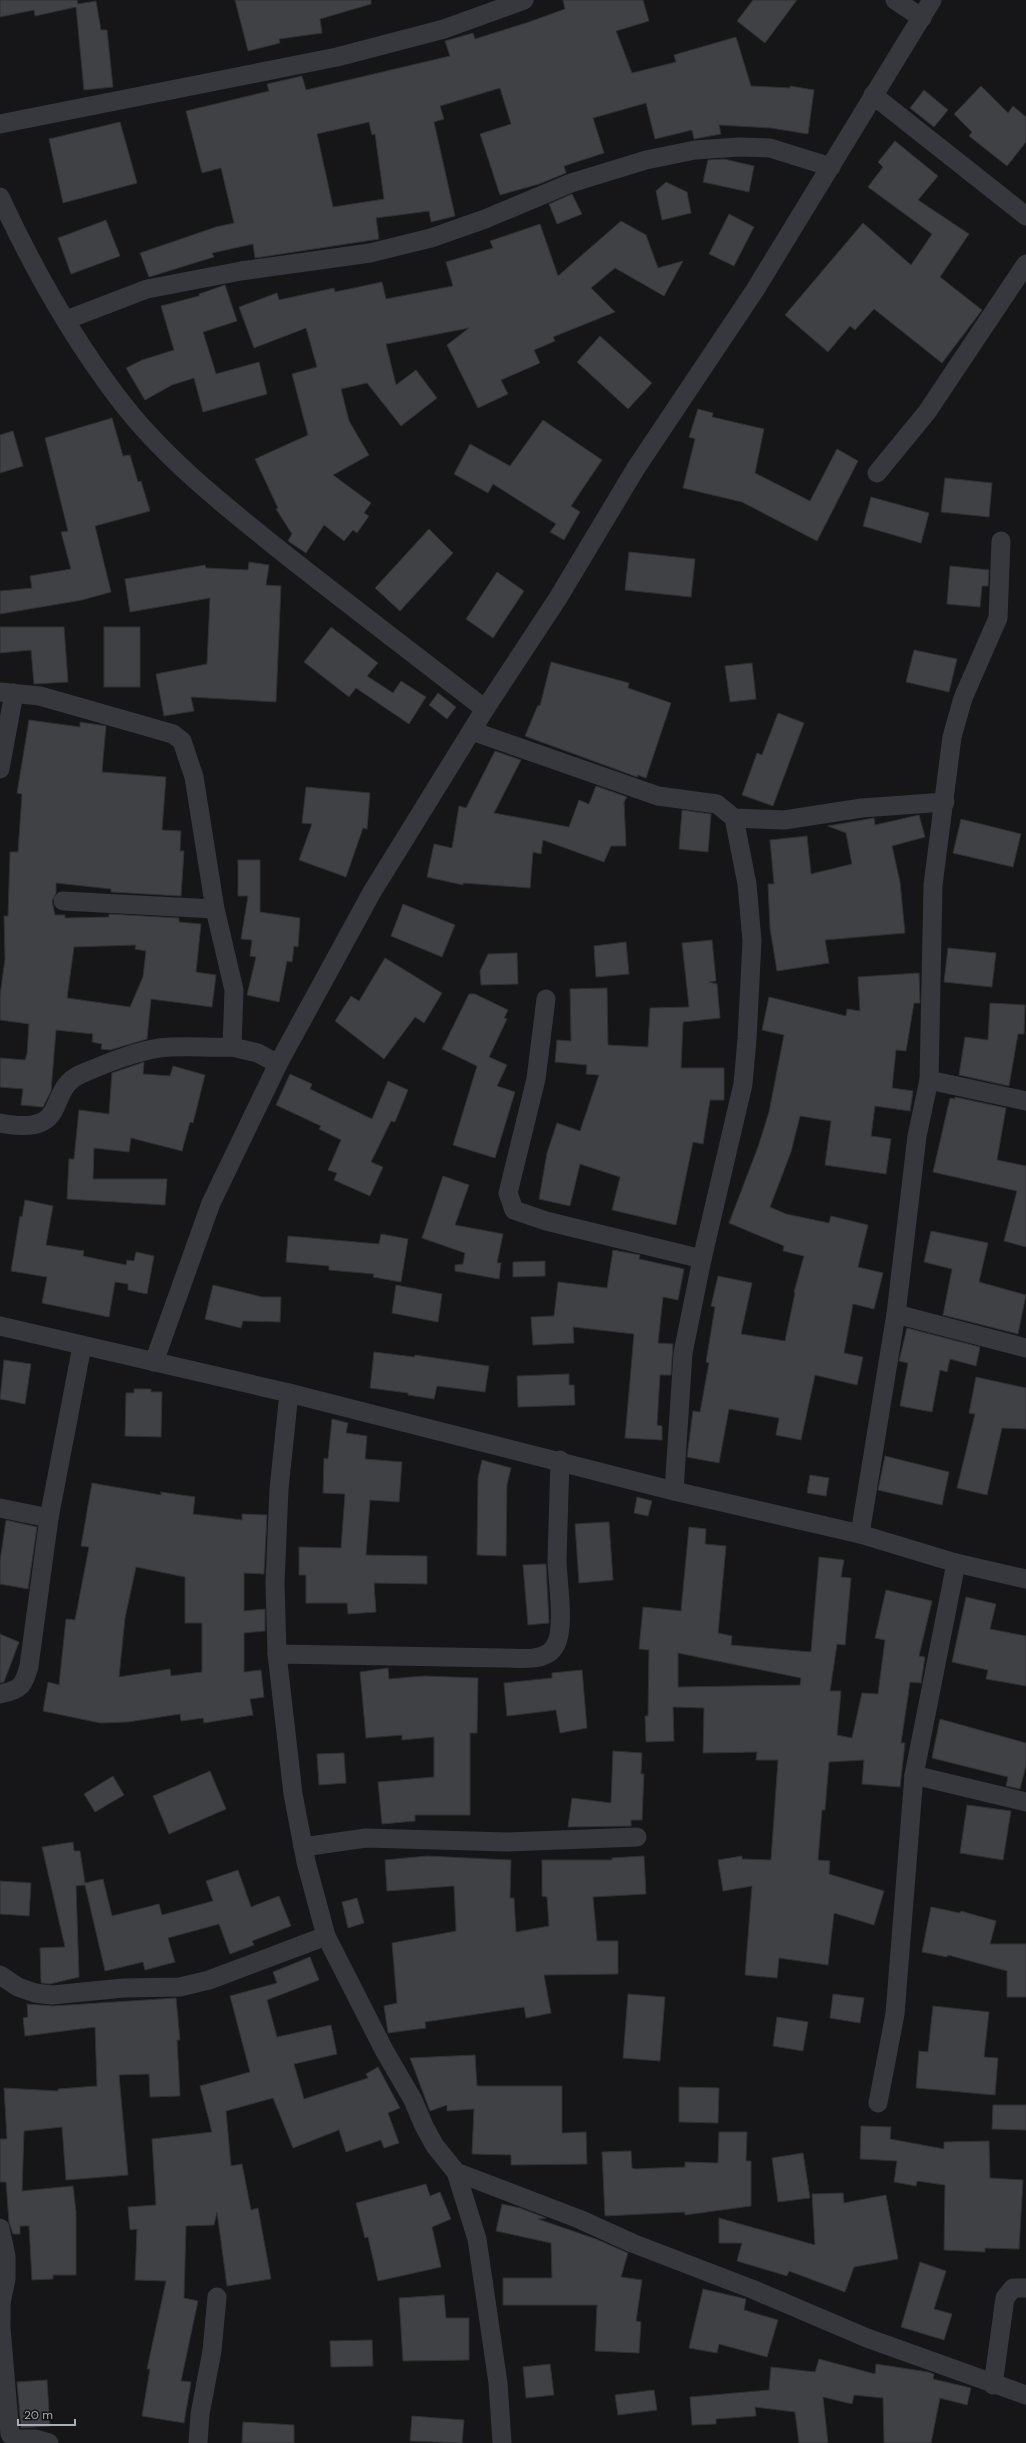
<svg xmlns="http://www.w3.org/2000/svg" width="1026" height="2443" font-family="'DM Sans',sans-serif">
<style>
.building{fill:#404145;stroke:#303034;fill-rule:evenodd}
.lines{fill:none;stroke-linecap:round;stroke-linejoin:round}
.minor{stroke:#37383d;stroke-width:19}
</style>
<rect width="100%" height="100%" fill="#161618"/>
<g class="building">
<path d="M0,0H77L78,4L96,1L101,30H107L113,87L84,90L76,7L35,16L34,10L0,17Z"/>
<path d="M235,0H371V4L320,19L322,33L279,39L280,43L248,51Z"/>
<path d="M563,0H643L649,21L616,31L632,73L676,62L674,55L736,37L751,86L790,88V86L814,90L808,134L771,128L719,125L721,134L694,139L692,130L655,139L646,103L593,118L604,153L564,166L566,173L539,184L500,195L480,134L511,124L500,88L440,106L444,119L434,122L455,216L431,222L429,211L376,218L379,239L255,258L253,244L212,253L214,257L149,277L140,253L216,227L234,223L221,168L202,173L186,111L269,91L267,84L302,76L306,90L450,56L445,41L473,33L475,39L529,22L565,9ZM369,122L372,135L375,134L384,199L333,207L317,134Z"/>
<path d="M753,0H797L765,43L737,21Z"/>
<path d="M981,86L1008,113L1013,106L1026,117V142L1007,166L969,136L972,132L954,114Z"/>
<path d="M924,90L948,110L934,127L910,108Z"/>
<path d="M120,122L137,183L63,203L49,139Z"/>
<path d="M895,141L938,176L918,200L969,234L940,277L982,310L942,363L874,309L855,330L850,326L828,352L785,315L863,223L911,265L932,234L868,187L883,167L878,162Z"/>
<path d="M724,159L754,166L749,192L703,182L708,160Z"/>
<path d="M666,182L687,192L691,213L662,220L656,191Z"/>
<path d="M572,194L582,214L557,224L549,204Z"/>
<path d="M729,214L754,227L734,266L709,254Z"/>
<path d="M106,220L120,256L71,274L58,238Z"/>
<path d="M621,221L646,235L658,268L683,261L664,296L615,268L591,288L615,312L553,337L555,341L534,350L540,363L501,380L508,394L478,408L447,345L469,328L386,344L396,385L416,370L437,398L401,426L367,383L341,389L349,421L369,455L333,475L371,503L364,513L369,516L357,533L353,530L344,541L324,525L306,553L288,541L292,534L276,509L278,508L255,459L308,435L292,374L317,367L306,328L254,348L239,307L277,293L279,300L334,288L335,292L382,282L386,299L453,286L446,262L493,248L490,241L540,224L558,276Z"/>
<path d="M225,285L237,321L203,332L216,374L259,362L267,394L203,412L194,378L172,385L145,400L126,368L142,360L174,350L161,306L199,296V294Z"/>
<path d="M600,336L652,383L628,409L577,362Z"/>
<path d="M698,409L713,413L712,417L764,429L755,473L810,501L837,449L858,461L817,541L742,502L683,488L695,439L689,437Z"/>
<path d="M112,418L123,456L130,455L138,482L141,481L150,511L95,526L111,592L82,600L0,614V591L32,588L30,576L71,569L61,532L68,531L45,438Z"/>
<path d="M543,420L602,460L571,506L580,512L564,540L550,532L556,524L493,484L488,493L454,474L470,444L510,466Z"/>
<path d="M13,431L23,466L0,473V435Z"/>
<path d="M945,478L992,483L989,517L941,512Z"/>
<path d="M871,497L929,513L921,543L863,526Z"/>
<path d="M429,529L453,553L400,611L375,588Z"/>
<path d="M629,552L695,559L691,597L625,590Z"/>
<path d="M249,562L269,565L266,585L281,586L276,702L191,697L194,711L164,716L156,674L207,664L210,598L130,612L125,579L205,565L206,568L248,570Z"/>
<path d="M950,566L989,570L988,586H982L980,607L947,604Z"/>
<path d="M497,572L524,591L493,638L466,619Z"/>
<path d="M0,627H64L68,682L34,684L31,650L0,653Z"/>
<rect x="104" y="627" width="36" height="60"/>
<path d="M331,627L378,663L367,676L393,693L401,681L426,697L409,724L356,688L349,697L304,662Z"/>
<path d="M914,650L957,659L949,692L906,682Z"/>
<path d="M551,662L629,683L628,688L671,703L646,778L638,775L637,777L525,736L538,705L540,706Z"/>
<path d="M752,663L756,699L730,702L725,666Z"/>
<path d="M438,693L456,707L447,719L429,705Z"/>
<path d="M778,713L804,723L773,806L742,795L757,753L762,755Z"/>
<path d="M29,720L80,727V722L106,726L102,772L166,777L162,830L181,831L180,851H184L181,896L111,892V889L56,883V893L52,901L55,915H65V918L109,917V914L179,918V922L201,924L196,972L216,975L212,1007L151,999L147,1039L110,1050L101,1049L102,1044L92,1042L93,1034L56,1030L51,1091L43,1107L21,1105L23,1089L0,1087V1058L25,1060L27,1054L29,1024L0,1020V996L5,959L4,916H8L10,852H18L22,794L17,793ZM136,945L135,949L146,951L143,977L130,1007L67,998L74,947Z"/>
<path d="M495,751L521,760L494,813L569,827L579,800L589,804L596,786L627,797L624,802L626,846H611L604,862L543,840L541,854L533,852L530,888L463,883V885L427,877L434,844L452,848L459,806L466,808Z"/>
<path d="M306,787L370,793L367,829L363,828L346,877L299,860L312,824L302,823Z"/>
<path d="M682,810L711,814L708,852L679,849Z"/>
<path d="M919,815L925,837L892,846L900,882L905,933L825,940L829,963L777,971L770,928L768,884H774L770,840L807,836L811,874L852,864L846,833L828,826L874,818L875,825Z"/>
<path d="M961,819L1021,834L1013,867L953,853Z"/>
<path d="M238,860H260V912L300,918L298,947L294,946L292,962L287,961L279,1002L247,995L256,957L250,956L252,940L241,939L248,896H238Z"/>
<path d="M403,904L455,925L442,957L391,936Z"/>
<path d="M712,940L716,981L709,982L717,984L720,1018L683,1022L681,1068H724V1100H710L703,1144L693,1142L676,1225L612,1210L620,1177L580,1164L570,1206L539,1199L547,1153L557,1123L580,1131L599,1075L586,1074L587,1065L555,1062L557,1040L571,1041L570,989L607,988L608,1045L648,1047L650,1008L689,1007L682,943Z"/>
<path d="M626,942L629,974L596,977L594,946Z"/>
<path d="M948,948L996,953L992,987L944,982Z"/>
<path d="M517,953L518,984L481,985L480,971L488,954Z"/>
<path d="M385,958L442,993L424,1023L415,1017L384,1059L335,1021L351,996L359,1001Z"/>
<path d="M919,973L920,1003H914L906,1051L896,1050L892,1088L913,1091L910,1111L875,1106L871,1136L891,1139L886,1174L825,1165L831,1121L800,1116L791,1152L770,1207L786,1214L829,1223L831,1216L868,1225L858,1267L883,1273L874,1309L853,1304L844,1353L863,1357L857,1385L815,1375L801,1440L776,1435L779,1418L729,1409L719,1463L687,1457L693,1411L700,1412L709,1363L706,1362L715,1307L711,1306L718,1276L752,1283L741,1334L785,1341L795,1293L794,1292L804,1256L783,1251L784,1246L729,1223L758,1147L769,1112L784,1035L762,1030L769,997L846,1016L847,1009L860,1011L858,977Z"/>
<path d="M469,994H475L508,1010L504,1018L507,1019L489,1057L507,1065L497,1086L515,1092L495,1158L453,1145L477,1066L442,1049Z"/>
<path d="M990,1003L1025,1005L1024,1034H1018L1009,1086L959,1075L965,1037L988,1040Z"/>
<path d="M144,1062L143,1074L170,1076L173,1066L205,1075L193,1123L190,1122L182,1151L131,1138L129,1152L94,1148L93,1179H167L165,1205L67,1199L69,1159H74L79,1110L109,1114L112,1073Z"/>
<path d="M290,1074L312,1084L310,1089L372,1119L388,1081L408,1090L395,1122L391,1121L371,1162L383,1167L370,1196L334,1180L337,1173L328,1170L341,1140L319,1129L321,1126L276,1105Z"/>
<path d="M955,1097L1006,1108L997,1160L1026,1166V1247L1004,1241L1017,1191L933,1172L950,1098L955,1099Z"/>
<path d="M443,1176L469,1185L455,1225L503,1234L497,1263H501L499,1279L455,1271V1265L463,1264L465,1253L422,1238Z"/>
<path d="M25,1200L53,1206L46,1245L84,1251L83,1256L126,1265L127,1260L134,1261L136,1252L154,1256L147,1294L128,1290V1284L115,1282L109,1317L42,1303L47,1277L11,1271L20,1216L22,1217Z"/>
<path d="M931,1231L988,1243L979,1282L1026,1295L1018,1334L943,1315L952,1269L924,1262Z"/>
<path d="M381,1234L408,1239L401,1282L373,1277L374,1274L329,1270V1266L286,1262L288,1236L379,1244Z"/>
<path d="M613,1250L640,1255L639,1259L684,1269L678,1300L663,1297L658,1343L673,1344L671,1375H660L657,1425L662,1426V1440L625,1438L634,1334L573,1327L574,1343L533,1345L531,1317L554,1316L558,1282L607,1288Z"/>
<path d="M545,1261V1276L513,1277V1262Z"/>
<path d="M213,1285L262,1297H281L280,1322L243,1321L241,1328L205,1319Z"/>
<path d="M396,1285L442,1294L438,1322L392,1313Z"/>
<path d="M907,1328L980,1347L976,1366L950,1359L947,1372L940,1370L932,1412L900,1406L908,1363L899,1361Z"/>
<path d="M374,1352L414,1357L415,1355L489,1366L485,1392L437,1386L434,1399L408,1395V1393L370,1388Z"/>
<path d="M4,1360L31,1364L25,1404L0,1399Z"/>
<path d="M569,1374V1385H574L575,1405L518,1407L517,1376Z"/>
<path d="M976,1377L1026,1388V1429L1002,1428L987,1495L957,1488L975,1414L969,1413Z"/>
<path d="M134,1389H151V1392H162L161,1437L125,1436L126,1393H134Z"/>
<path d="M332,1419L348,1423L346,1433L367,1436L365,1459L402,1462L399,1502L370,1500L366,1555L427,1556V1584L374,1583L376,1612L348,1614L347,1603H306V1575H299V1547L341,1548L345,1494L323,1493L324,1458L328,1459Z"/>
<path d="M885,1456L949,1472L942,1505L878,1490Z"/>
<path d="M482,1460L511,1468L507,1484L506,1556L477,1555L478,1478Z"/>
<path d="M810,1475L829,1478L826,1496L807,1493Z"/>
<path d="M92,1483L161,1495V1492L195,1497L193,1514L242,1520V1514L267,1515L264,1574L244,1573V1611L265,1609V1631L244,1633V1672L261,1670L264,1697L250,1699L253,1715L204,1723L203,1718L181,1721L180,1714L128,1722L100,1723L43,1711L48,1682L59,1685L66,1619L75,1620L89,1547L81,1546ZM136,1567L185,1577V1623H202V1672L171,1676L170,1669L119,1677L125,1618Z"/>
<path d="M637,1497L652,1501L648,1516L634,1513Z"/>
<path d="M6,1520L37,1527L28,1589L0,1584V1561Z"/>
<path d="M609,1522L613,1580L579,1583L575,1524Z"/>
<path d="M689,1527L706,1529L705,1544L726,1546L718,1633L732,1636L731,1645L811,1652L819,1557L844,1560L841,1577L851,1578L845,1645L837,1644L830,1691H841L837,1735L852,1738L862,1693L878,1694L885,1640L875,1638L886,1590L932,1601L919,1656L925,1657L921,1683L910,1682L901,1743H905L900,1787L862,1784L864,1760L829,1762L825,1810H822L818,1860L830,1861L829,1874L884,1891L874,1925L834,1913L828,1965L779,1958L777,1978L745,1975L752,1886L723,1891L718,1860L742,1856V1859L771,1860L778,1760H756L757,1752L703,1753L704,1708L673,1707L674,1741L646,1742L645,1716H648L649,1650L639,1649L643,1607L681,1611ZM678,1653L801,1678L800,1685L678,1687Z"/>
<path d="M546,1564L549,1623L528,1625L523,1565Z"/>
<path d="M966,1597L996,1604L990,1629L1026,1636V1686L986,1679L988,1670L952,1662Z"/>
<path d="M0,1634L19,1642L4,1682L0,1683Z"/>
<path d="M388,1668L389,1679L424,1676L478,1678L477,1733H470V1815H415V1821L382,1824L378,1782L434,1777V1737L402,1740V1735L366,1738L360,1672Z"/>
<path d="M582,1670L587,1728L560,1733L556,1710L507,1716L504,1683L552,1678V1673Z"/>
<path d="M940,1719L1026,1743V1765L1020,1789L1006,1786L1008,1777L932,1758Z"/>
<path d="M613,1751L642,1753L641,1774H644L642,1820H631V1826L568,1827L572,1798L611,1803Z"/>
<path d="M344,1753L346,1783L319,1785L317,1754Z"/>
<path d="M210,1771L226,1809L169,1834L153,1796Z"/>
<path d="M113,1776L124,1795L95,1812L84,1794Z"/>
<path d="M967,1805L1011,1811L1003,1860L960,1853Z"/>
<path d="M73,1842L74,1851H80L85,1883L103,1879L112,1916L159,1904L162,1915L213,1901L206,1881L238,1870L251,1907L279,1896L291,1926L252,1941L254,1945L230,1954L219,1924L168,1938L175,1962L145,1970L143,1962L105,1971L85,1885L76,1886L79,1977L50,1984L41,1983L40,1948L65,1947L42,1847Z"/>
<path d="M427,1856L511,1860L510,1898H514L516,1932L549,1926L547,1897L542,1896V1860H612V1858L644,1856L646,1894L593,1897L597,1941H618V1974L544,1975L551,2013L526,2018L524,2007L425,2022L426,2028L388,2033L384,2006L397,2003L392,1943L456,1931L454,1886L387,1891L385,1860Z"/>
<path d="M0,1881L31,1883L29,1916L0,1914Z"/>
<path d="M357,1898L364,1923L348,1928L342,1902Z"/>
<path d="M931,1907L960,1913L961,1911L996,1921L990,1944H1026V1997H1007V1971L948,1955L947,1957L922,1952Z"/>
<path d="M310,1957L319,1980L267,2000L277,2037L331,2025L337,2054L294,2064L304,2099L368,2078L366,2074L378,2067L400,2108L388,2113L399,2143L384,2148L381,2140L346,2152L339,2130L293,2148L273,2098L226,2111L231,2166L242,2164L251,2210L258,2208L271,2279L227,2286L217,2212L214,2225L186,2226L184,2298L198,2301L181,2381L191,2382L184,2423L142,2416L150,2369H147L166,2281L135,2280L137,2229L130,2230L128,2207L156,2205L152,2139L212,2132L200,2086L250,2072L230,1996L277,1983L273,1972Z"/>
<path d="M628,1994L665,1997L660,2061L623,2058Z"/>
<path d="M833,1994L864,1998L860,2023L830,2018Z"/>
<path d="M176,1998L180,2040H177L180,2096L150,2097L149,2074L119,2075L128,2175L66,2180L62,2127L24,2131L22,2191L73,2186L76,2212V2275H53V2279L32,2280L29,2226H20V2234H13L9,2222L6,2182H0V2139H7L4,2088L58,2091V2089L97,2086L96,2057L95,2027L25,2036L23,2018L28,2017L27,2004L53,2006Z"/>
<path d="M933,2006L989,2012L984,2057L998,2058L995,2095L916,2088L919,2051L928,2052Z"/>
<path d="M777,2017L808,2022L803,2051L773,2046Z"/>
<path d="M475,2055L477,2086H562V2133L586,2132L587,2164L511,2165V2155L472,2154L474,2109L447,2111V2105L430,2111L410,2058Z"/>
<path d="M679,2087L719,2088L718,2123L679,2122Z"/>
<path d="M993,2105H1026V2130L992,2129Z"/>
<path d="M861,2126L891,2127L890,2139L944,2149V2142L989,2141L990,2178L1023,2180L1019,2249L985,2248V2252L944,2250L945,2185L917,2181L916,2186L894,2182L897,2161L860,2159Z"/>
<path d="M719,2132H747L746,2161H751V2206L685,2215V2212L605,2216L602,2152L631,2151L632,2168L635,2169L685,2167V2162L718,2163Z"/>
<path d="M803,2153L810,2198L778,2202L772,2158Z"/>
<path d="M426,2184L430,2196L440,2192L451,2219L432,2227L441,2267L378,2281L368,2237L365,2238L356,2203Z"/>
<path d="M843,2193L844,2203L886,2195L898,2259L854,2267L845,2292L789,2271L787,2276L737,2261L742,2243H719V2218L815,2245L812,2194Z"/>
<path d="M502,2204L520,2208L546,2218L538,2219L596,2239L628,2253L621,2277L642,2280L636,2321L641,2322L639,2353L595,2351L597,2305H503V2278H552L551,2243L496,2231Z"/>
<path d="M920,2262L946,2271L934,2309L952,2314L944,2340L901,2327Z"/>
<path d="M703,2289L746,2299L744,2310L778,2320L767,2357L719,2344L717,2353L689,2348Z"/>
<path d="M444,2295L446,2318H469V2360L403,2361L399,2298Z"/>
<path d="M372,2340L373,2366L331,2367L330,2341Z"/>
<path d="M819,2359L875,2374L876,2364L928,2372L934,2374L933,2379L971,2388L967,2405L940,2398L931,2443H884L883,2398L854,2395L852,2404L823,2397L828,2443H799L795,2412L755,2407L756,2416L716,2419V2424L692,2425L690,2397L769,2390L771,2367L815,2372Z"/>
<path d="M550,2364L554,2395L526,2398L523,2367Z"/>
<path d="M47,2380L50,2426L21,2428L17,2382Z"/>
<path d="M654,2390L657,2410L618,2415L615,2395Z"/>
<path d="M412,2416L464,2420L462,2443L410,2441Z"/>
<path d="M243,2422L294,2425V2443H242Z"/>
</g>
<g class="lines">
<g class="minor">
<path d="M895,0L922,18"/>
<path d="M873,95L1026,216"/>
<path d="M0,124L337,57L444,29L524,0"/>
<path d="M0,197C32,266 70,334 116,395C162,457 226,507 286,555C352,607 419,658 485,709"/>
<path d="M66,320L147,289L241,271L370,253L431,238L485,219L571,183L646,160L695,150L739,147L770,148L831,167"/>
<path d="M877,473L927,412L1026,264"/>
<path d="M0,692L40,696L173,734L182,741L194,777L215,909L234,990L232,1047L258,1053L278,1064"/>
<path d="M472,731L658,796L717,804L734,818L784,820L862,808L945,802"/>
<path d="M0,769L14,693"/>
<path d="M63,901L215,909"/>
<path d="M546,999L536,1079L508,1193L514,1210L546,1221L702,1259"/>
<path d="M929,1080L1026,1101"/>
<path d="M0,1123C73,1137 44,1090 81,1074C105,1064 133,1052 159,1048C180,1045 210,1048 232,1047"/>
<path d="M896,1314L1026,1348"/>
<path d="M0,1326L289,1393L674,1491L860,1534L956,1563L1026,1579"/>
<path d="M154,1362L211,1203L278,1064L372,892L485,709L558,598L636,468L755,290L932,0"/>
<path d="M289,1393L279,1489L275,1583L277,1654L293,1794L306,1862L326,1936L384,2050L413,2100L424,2126L435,2146L456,2172L477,2239L498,2383L502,2443"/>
<path d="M674,1491L683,1353L702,1259L743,1084L747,1039L752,941L747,884L734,818"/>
<path d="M0,1508L49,1518"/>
<path d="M860,1534L896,1314L917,1136L929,1080L933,885L952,737L963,698L998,618L1001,541"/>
<path d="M277,1654L503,1658C518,1658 542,1662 553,1649C567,1633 557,1581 557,1559C558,1526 559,1493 560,1460"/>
<path d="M0,1694C21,1690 24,1685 29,1666L49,1518L82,1346"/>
<path d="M914,1775L1026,1802"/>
<path d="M303,1847L366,1838L507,1842L637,1837"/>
<path d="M0,1975L18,1987L35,1993L52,1995L124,1988L180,1987L209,1980L326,1936"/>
<path d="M878,2103L895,2014L914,1775L956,1563"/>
<path d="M456,2172L579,2219L632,2243L752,2289L867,2338L1026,2395"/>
<path d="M0,2228L6,2256V2279L1,2303V2328L10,2434L14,2439H35L49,2443"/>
<path d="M993,2385L1005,2298L1013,2288H1026"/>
<path d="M198,2443L200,2414L212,2351L217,2297"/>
</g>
</g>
<path d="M18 2419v6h57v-6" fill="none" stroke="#a8adb8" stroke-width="2"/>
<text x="24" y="2419" font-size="12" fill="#a8adb8" stroke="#111113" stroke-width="3" paint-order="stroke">20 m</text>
</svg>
